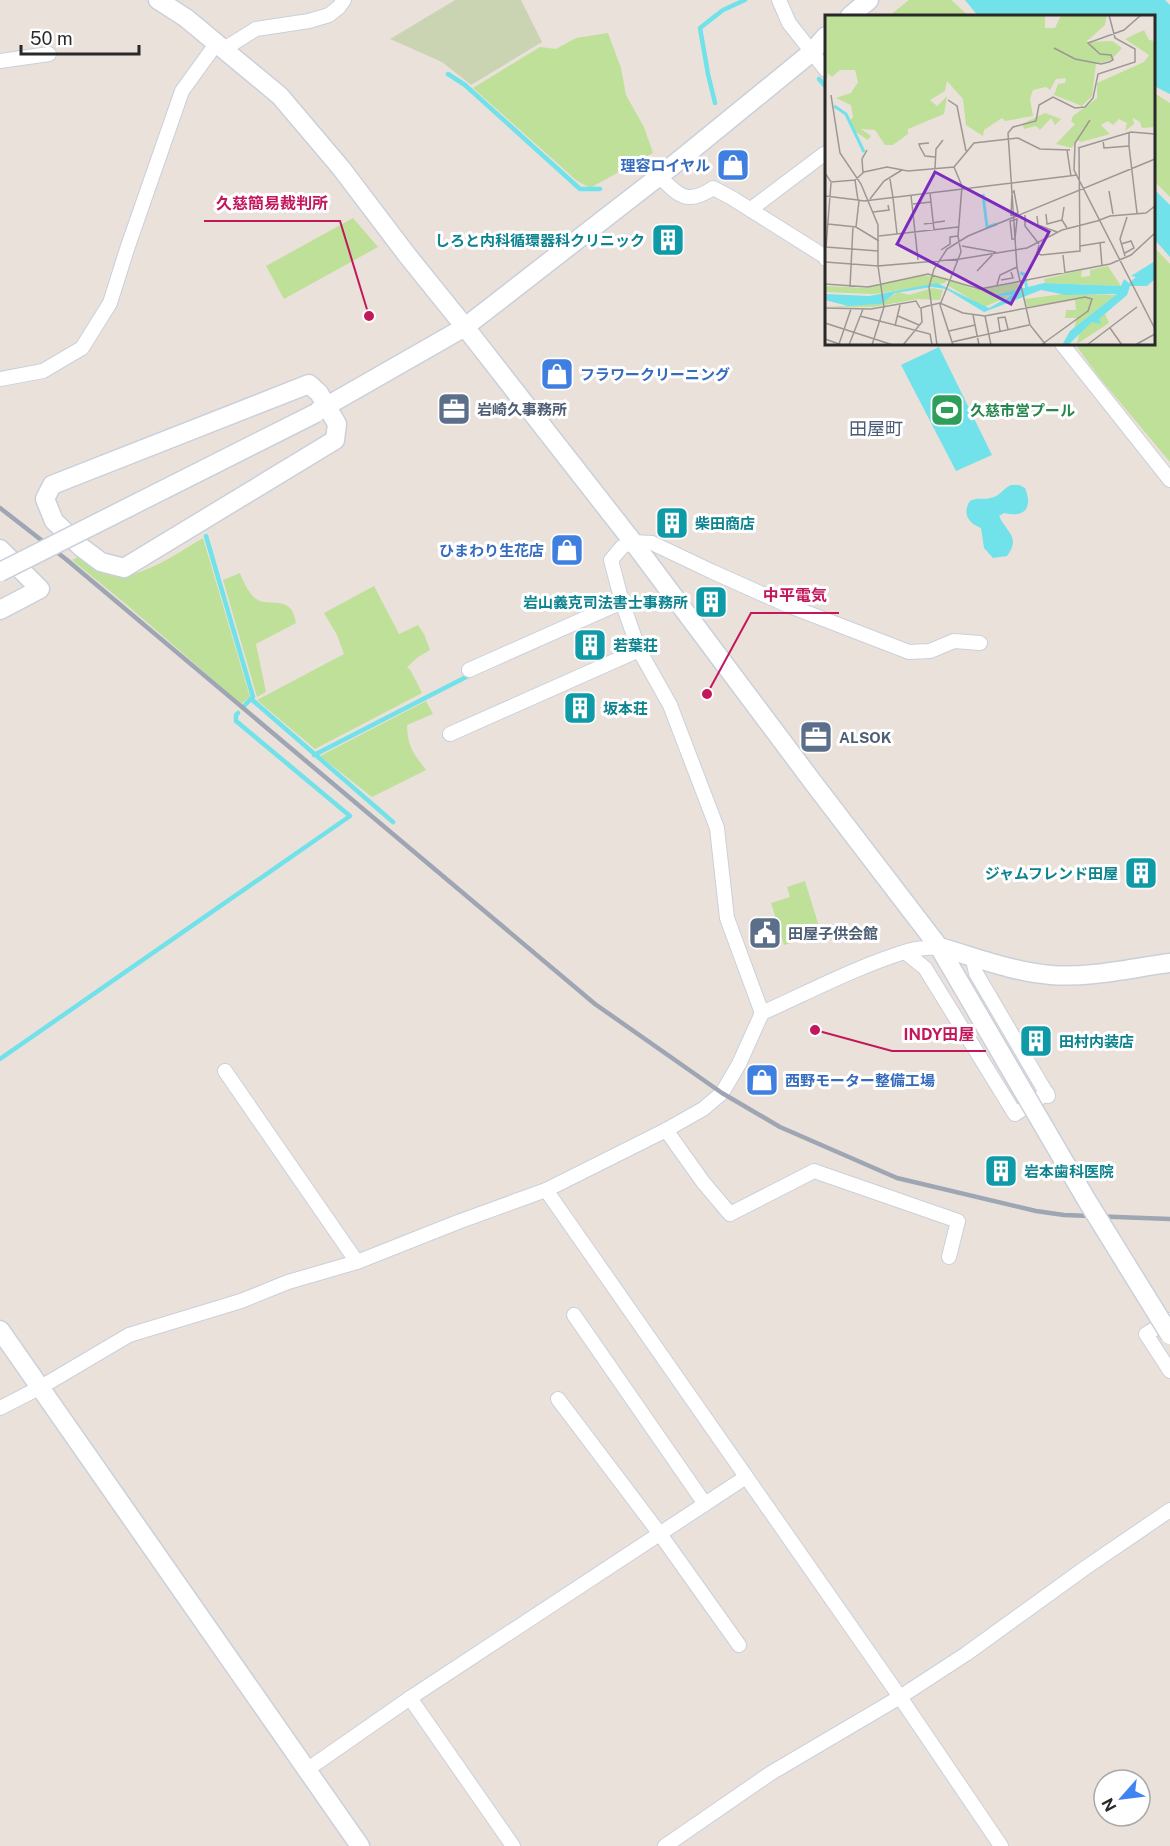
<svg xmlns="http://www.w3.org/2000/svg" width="1170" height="1846" font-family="'Public Sans','Noto Sans JP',sans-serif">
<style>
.green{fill:#bfe099}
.cemetery{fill:#cad4b3}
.water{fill:#71e1ea}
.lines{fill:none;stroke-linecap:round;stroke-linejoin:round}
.stream{stroke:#71e1ea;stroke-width:4.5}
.minor-casing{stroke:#cad0da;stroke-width:16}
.tertiary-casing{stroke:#cad0da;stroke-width:21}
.minor{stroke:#fff;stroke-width:14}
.tertiary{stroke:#fff;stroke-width:18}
.rail{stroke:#9ea5b3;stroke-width:4.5}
.tertiary-bridge-casing{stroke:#cad0da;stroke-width:21;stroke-linecap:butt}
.tertiary-bridge{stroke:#fff;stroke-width:18}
.labels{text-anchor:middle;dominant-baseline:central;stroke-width:6;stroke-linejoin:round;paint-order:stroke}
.shop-label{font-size:15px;font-weight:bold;fill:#366cbe;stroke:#fff;text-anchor:end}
.culture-label{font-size:15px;font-weight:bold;fill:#0d838f;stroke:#fff;text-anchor:start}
.service-label{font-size:15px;font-weight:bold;fill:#4e5e75;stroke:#fff;text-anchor:start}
.leisure-label{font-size:15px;font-weight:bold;fill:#27864d;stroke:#fff;text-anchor:start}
.quarter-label{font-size:18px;fill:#4b5c78;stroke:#fff}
.inset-river{fill:none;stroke:#71e1ea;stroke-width:3}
.inset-road{fill:none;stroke:#9d9794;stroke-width:1.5}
.view{fill:#7b2cbf;fill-opacity:0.15;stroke:#7b2cbf;stroke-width:3}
.inset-edge{fill:none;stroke:#292929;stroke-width:3}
.leader{fill:none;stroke:#c2185b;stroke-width:2}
.callout-dot{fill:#c2185b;stroke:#fff;stroke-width:2}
.callout-label{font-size:16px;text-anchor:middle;font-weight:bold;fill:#c2185b;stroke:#fff;stroke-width:6;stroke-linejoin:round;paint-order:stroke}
</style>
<rect width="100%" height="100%" fill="#ebe1db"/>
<g class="green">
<path d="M909,0H951L969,16H889Z"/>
<path d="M608,33L621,68L626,95L644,127L653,153L590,188L576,180L473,88L540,47L556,49L576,38Z"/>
<path d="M1154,93L1170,103V197L1154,181Z"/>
<path d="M353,218L378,247L284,299L266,266Z"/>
<path d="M1154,247L1170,264V462L1098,376L1075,344H1154Z"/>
<path d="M203,538L250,697L241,704L127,605L72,560L80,556C86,561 92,568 99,571C129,589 177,553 203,538Z"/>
<path d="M240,573C243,581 248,592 255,598C267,609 292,592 296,623L256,644L266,692L257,697L223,580Z"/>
<path d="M374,586L399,634L418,625L424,634L430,650L418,657L407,667L411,671L422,693L315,749L257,700L344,654L337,635L324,613Z"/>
<path d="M426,701L433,714L407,725C408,748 413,752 426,770L372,797L320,756Z"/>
<path d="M805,881L821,933L784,945L771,903L790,897L787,887Z"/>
</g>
<path class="cemetery" d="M455,0H521L542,42L471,85L442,62L390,39Z"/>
<g class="water">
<path d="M965,0H1165L1170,5V94L1154,86V16H978Z"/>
<path d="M1154,189L1170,205V257L1154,239Z"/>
<path d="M939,347L992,455L956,471L901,365Z"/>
<path d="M1011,485H1019L1025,488C1033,508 1025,518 1004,513L999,516C1007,533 1021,537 1007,556L993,558L984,548L981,528C968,523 962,513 970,501C978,497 983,500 990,498C1000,497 1003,488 1011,485Z"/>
</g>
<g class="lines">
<g class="stream">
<path d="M448,74L465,85L580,189H600"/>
<path d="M819,79L826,87"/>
<path d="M715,103L708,74L700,28L723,10L745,0"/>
<path d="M206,536L253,697L244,706"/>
<path d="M251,699L393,822"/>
<path d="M314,755L468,676"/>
<path d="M0,1059L350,816L236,721V715L238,713"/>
</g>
<g class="minor-casing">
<g id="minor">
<path d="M779,0L789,23L826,70"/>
<path d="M224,49L256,29L309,21L329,15L339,7L344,0"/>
<path d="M0,61L49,54"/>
<path d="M659,176C678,195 687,206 713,188L732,198L824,256L826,259"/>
<path d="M751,209L824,154L826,157"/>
<path d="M1062,344L1170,480"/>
<path d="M0,379L43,371L82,348L110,303L127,249L182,91L216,44"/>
<path d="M469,670L622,602"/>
<path d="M450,734L639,650"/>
<path d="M905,952L925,968L1015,1114L1047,1093"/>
<path d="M972,956L976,973L1048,1096"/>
<path d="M762,1013L727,918L717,828L670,705L639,650L622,602L611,560L622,547L633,542L652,543L713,572L787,605L909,652L930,651L954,641L980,643"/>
<path d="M225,1071L357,1262"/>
<path d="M666,1130L703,1182L730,1214L814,1171L958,1221L949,1257"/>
<path d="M546,1190L900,1697L1001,1846"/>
<path d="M574,1315L705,1504"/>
<path d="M1170,1320L1146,1334L1170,1371"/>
<path d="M558,1399L660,1534L739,1645"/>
<path d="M0,1408L41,1387L129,1335L241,1301L288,1282L357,1262L458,1222L546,1190L666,1130L703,1109L722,1093L739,1064L762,1013C811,991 860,965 911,950C920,948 930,948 939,947"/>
<path d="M410,1698L513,1846"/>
<path d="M308,1769L410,1698L746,1477"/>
<path d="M665,1846L771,1773L900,1697L966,1654L1085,1568L1170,1510"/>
</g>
</g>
<g class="tertiary-casing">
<g id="tertiary">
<path d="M158,0L186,18L280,96L341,168L407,255L465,327L633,542L815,785L939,947L970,1000"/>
<path d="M850,16L869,0"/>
<path d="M309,384L319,393L337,424L335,440L124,568L101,562L81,547L54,521L45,499L52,485Z"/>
<path d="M318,411L465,327L671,167L812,52L826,36"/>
<path d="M0,549L40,589L0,610"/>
<path d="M939,947C975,957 1013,972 1051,975C1090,978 1131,968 1170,963"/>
<path d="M0,1330L360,1846"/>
</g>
</g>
<use href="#minor" class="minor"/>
<use href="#tertiary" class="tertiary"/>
<path class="rail" d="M0,508L67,560L595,1004L722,1093L780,1127L897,1178L1036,1211L1064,1215L1170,1219"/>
<g class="tertiary-bridge-casing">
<g id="tertiary-bridge">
<path d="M0,572L316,413"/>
<path d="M970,1000L1086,1199L1170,1335"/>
</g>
</g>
<use href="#tertiary-bridge" class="tertiary-bridge"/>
</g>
<defs>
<g id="shop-square" transform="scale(1.725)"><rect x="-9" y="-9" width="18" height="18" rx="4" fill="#3f7fe0" stroke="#fff"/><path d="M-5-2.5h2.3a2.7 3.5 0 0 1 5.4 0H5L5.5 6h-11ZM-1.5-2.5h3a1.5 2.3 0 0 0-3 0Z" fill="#fff"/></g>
<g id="building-square" transform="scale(1.725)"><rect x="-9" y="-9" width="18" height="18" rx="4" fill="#0f9aa8" stroke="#fff"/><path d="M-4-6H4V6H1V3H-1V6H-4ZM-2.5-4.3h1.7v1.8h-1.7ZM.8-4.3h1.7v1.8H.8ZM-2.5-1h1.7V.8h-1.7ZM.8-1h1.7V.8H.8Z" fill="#fff"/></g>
<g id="office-square" transform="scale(1.725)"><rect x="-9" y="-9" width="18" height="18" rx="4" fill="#5c6f8a" stroke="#fff"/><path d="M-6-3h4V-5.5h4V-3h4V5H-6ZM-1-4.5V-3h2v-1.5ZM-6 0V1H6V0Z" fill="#fff"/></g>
<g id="stadium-square" transform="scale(1.725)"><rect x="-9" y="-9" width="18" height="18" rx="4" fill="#2e9e5b" stroke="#fff"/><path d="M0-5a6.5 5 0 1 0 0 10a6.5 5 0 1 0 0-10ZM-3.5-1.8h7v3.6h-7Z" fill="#fff"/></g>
<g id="civic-square" transform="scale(1.725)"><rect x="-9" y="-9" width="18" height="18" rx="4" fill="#5c6f8a" stroke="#fff"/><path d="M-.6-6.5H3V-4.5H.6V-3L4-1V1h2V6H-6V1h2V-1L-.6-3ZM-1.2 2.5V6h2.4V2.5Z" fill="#fff"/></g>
</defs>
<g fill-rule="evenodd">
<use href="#shop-square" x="733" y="165"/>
<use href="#building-square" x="668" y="240"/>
<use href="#shop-square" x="557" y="374"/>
<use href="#office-square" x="454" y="409"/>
<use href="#stadium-square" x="947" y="410"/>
<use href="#building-square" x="672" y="523"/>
<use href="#shop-square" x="567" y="550"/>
<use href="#building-square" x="711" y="602"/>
<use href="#building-square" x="590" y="645"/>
<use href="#building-square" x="580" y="708"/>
<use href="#office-square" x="816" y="737"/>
<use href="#building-square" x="1141" y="873"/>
<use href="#civic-square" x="765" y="933"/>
<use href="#building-square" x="1036" y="1041"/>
<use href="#shop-square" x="762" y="1080"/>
<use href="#building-square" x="1001" y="1171"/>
</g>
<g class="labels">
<g class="shop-label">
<text x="710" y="165">理容ロイヤル</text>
<text x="580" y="374" text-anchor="start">フラワークリーニング</text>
<text x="544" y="550">ひまわり生花店</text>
<text x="785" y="1080" text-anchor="start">西野モーター整備工場</text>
</g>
<g class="culture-label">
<text x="645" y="240" text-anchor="end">しろと内科循環器科クリニック</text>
<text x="695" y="523">柴田商店</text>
<text x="688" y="602" text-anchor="end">岩山義克司法書士事務所</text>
<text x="613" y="645">若葉荘</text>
<text x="603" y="708">坂本荘</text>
<text x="1118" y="873" text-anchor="end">ジャムフレンド田屋</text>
<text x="1059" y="1041">田村内装店</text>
<text x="1024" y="1171">岩本歯科医院</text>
</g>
<g class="service-label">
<text x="477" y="409">岩崎久事務所</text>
<text x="839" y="737">ALSOK</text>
<text x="788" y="933">田屋子供会館</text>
</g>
<g class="leisure-label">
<text x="970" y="410">久慈市営プール</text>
</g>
<g class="quarter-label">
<text x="876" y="428">田屋町</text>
</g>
</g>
<g transform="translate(825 15)">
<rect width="330" height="330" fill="#ebe1db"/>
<path d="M0,0H220V13H230L236,0H282L280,10L261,27L287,26L297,33L286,45L271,49L267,81L257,91L229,80L233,69L240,68L241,63L231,64L225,75L221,72L208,75L205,84L208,101L180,106L177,103L159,115L158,121L141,110L138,84L122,66L120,76L105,85L112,91L122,81L119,99L83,114V119L68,130H60L50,115L36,114L46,121L43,125L31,117L23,108L28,102L26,90L11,83L26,78L33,67L30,55H15L7,62L3,58L0,74ZM319,15L324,25L330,26V112L317,113L315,107L308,103L309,109L300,116L302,108L294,104L288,110L283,106L276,110L285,119L256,127L252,125L263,104L247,133L231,129L250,109L246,106L248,101L272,83V68L319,47L324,40L300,24ZM220,98L236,104L230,110L226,103L215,115L211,111L199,114L197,109ZM283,251L296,271L220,268L219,264L257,255L256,262L265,261V255ZM96,260L123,263L120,268L49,279L0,277V271L40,273ZM125,264L149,274L193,267L195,275L161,282L187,280L159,292L122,270ZM107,273L118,275L115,285L93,284L48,292H0L54,289L73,277L84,280ZM238,279L288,280L292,279L249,313L252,303H240L241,295H251L250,285L202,292L200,284ZM280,299L284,308L252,329L255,315Z" fill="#bfe099"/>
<path d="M330,246V264L322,271H305L302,280L274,304L276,309L267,307L243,330H237L245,316L292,279L241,280L216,275L159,297L121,274L107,272L70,278L56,289L23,291L0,285V279L44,281L112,268L164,293L187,280L162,282L219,268L296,271L299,264L304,268L311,262L306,261Z" fill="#71e1ea"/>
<path class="inset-river" d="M9,91L21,99L39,137M158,179L162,212L172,209M195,258L199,259L202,274"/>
<path class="inset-road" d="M229,33L250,44L276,49L284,47L288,45L286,40L275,39L263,28L299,15L316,0M123,85L132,91L141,136M265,105L250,128L249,155L330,314M278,125L279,133L304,131V118M104,128L94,129L95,132L100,141L110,142M304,131L312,198M253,133L306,117L330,119M242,135L246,161M110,153L111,134L118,125M0,158L6,167L30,165L33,185L39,186L252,160M38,158L37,144L42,135M65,164L68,183M30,165L39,157L62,152L83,156L129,152L149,128L193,123L215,134L245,135M189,176L193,198L186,200L187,178ZM284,176L288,199M105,178L109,215M86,180L93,245M0,181L33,185M68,183L72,219M45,184L59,166L77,155M88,189L106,187M239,192L237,205L242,213M48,197L64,195L63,190M221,199L222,209L237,205M200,200V211L214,229M212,201L213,210L232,217M192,204L190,224H187L185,206ZM272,206L285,201L321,198L330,191M3,209L31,212L54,226M99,209L120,206M31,212L34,186M54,221L133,212M275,227L277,251M296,229L306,226L309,233L300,238M214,230L212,238L216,240L255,236L254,132M137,231L170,237L152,256M255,231L280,227M1,232L6,168M1,232L53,236M116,235L125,229V222L133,221M238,240L240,258M300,241L295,224L302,202M0,247L53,251V210L36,169L15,138L6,80M176,265L188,263L186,257M0,269L43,272L103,259L155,274L285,249L306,240L330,218M172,270L175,260L192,252M25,272L28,211M0,293L46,294L91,286L95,293M148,300L154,330M35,301L105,319L107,330M73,301L94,310M160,301L166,330M0,308L68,330M70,311L75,290M285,313L297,330M124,316L150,310M175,316L173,303L180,302L183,314M0,324L17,330M127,327L204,310M127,327L153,321M14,329L26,294M24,330L38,294M47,330L59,292L53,251L135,244L202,233L237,215L272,206M78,330L97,307L96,293L102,291L115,288L138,298L160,301L260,282L267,284L263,296L216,330M112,330L104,272L109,254L122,234L143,221L330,144M128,330L115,290L136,237L133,221L137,171L129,152M221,330L205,310L192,253L183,118L188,112L211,106L214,90L228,82L250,93L260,92L268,83L273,59L310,47V34L290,23L284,0M262,330L312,292M310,330L330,319"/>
<path class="view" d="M110,157L224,217L186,289L72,229Z"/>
<rect width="330" height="330" class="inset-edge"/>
</g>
<path class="leader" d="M369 316L340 221H204M707 694L751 613H839M815 1030L892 1051H986"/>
<g class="callout-dot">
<circle cx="369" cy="316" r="6"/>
<circle cx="707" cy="694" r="6"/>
<circle cx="815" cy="1030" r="6"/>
</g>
<g class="callout-label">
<text x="272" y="209">久慈簡易裁判所</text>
<text x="795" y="601">中平電気</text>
<text x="939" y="1040">INDY田屋</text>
</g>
<g transform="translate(1122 1798) rotate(242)"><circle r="28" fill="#ffffff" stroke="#a9a9a9" stroke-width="1.5"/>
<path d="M0-4.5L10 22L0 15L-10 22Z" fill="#4084f3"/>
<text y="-9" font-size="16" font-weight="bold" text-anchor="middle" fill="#292929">N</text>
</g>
<path d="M21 45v9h118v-9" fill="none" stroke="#292929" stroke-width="3"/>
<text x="30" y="45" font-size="18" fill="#292929" stroke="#ffffff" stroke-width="4.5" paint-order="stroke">50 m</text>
</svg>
